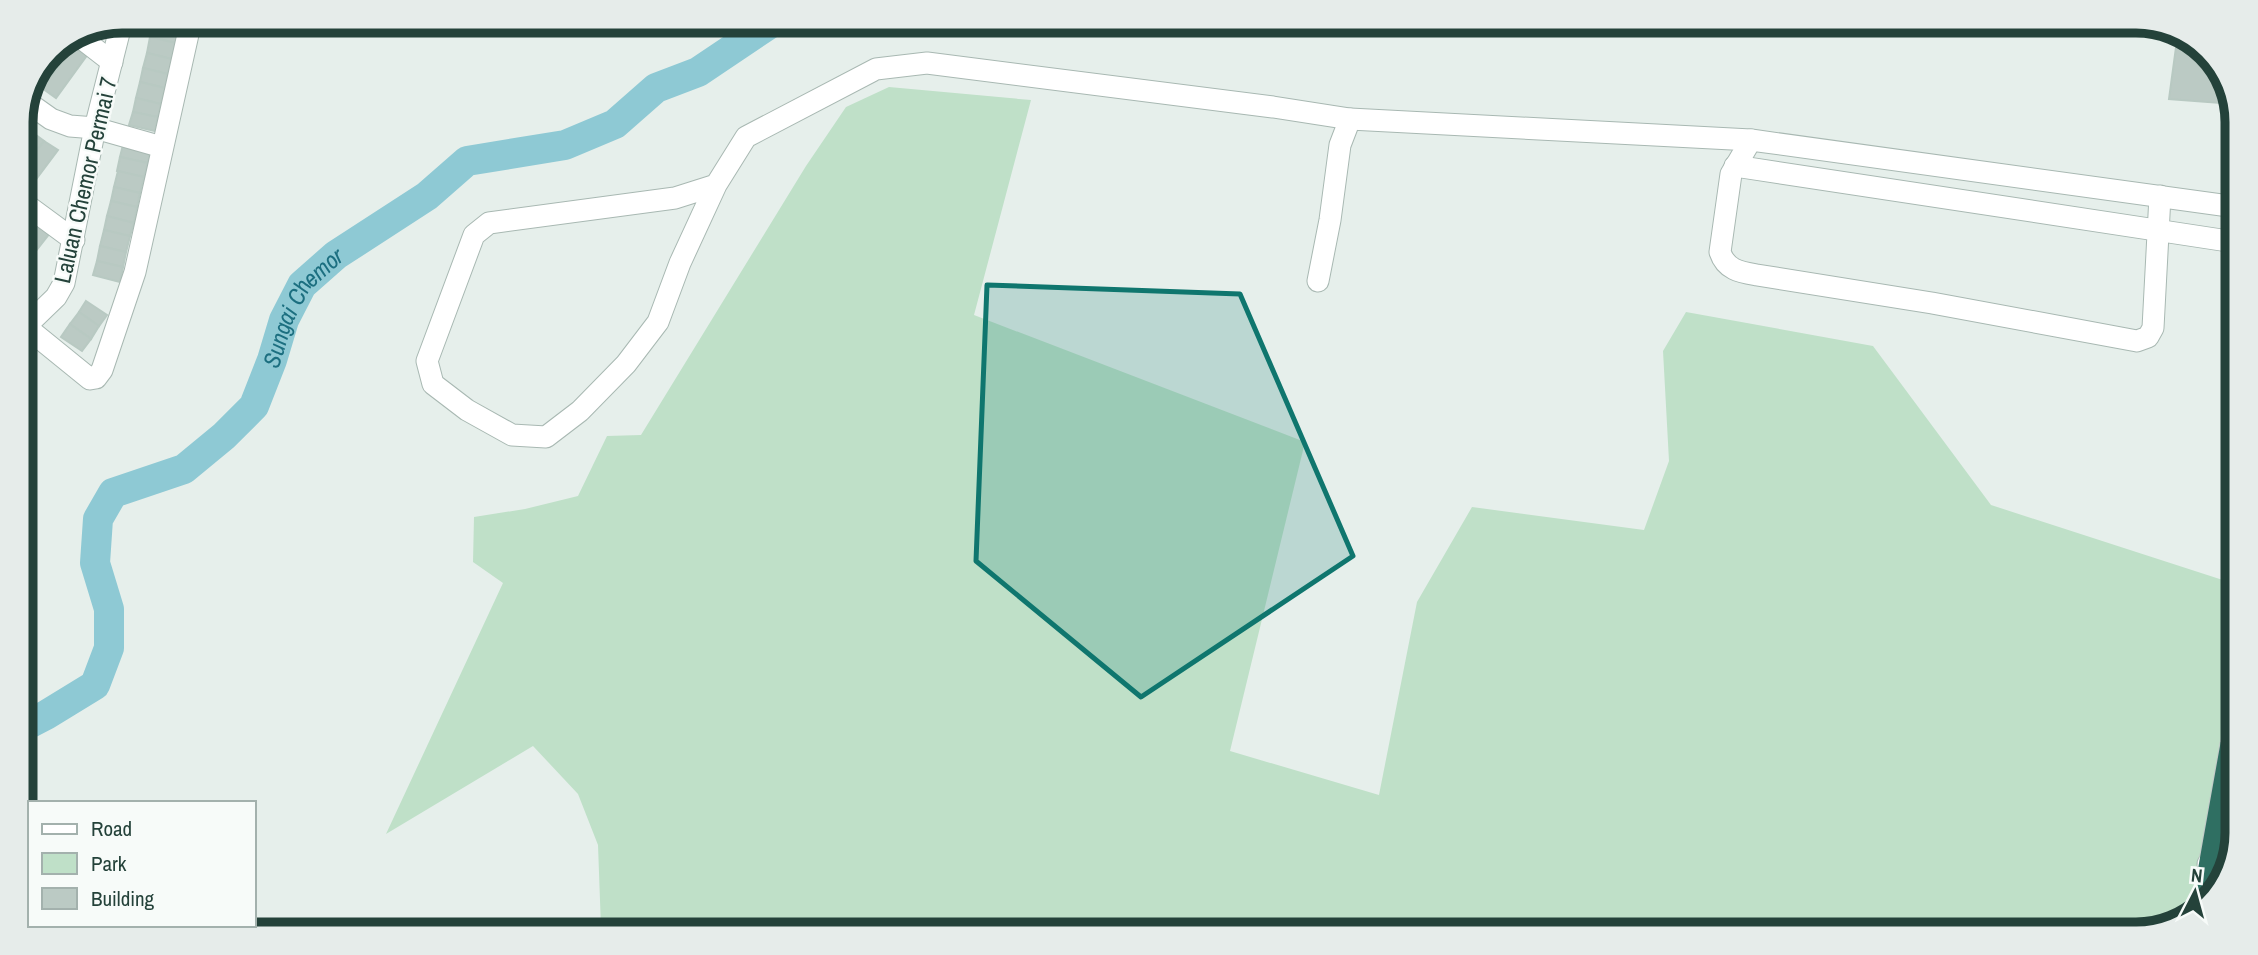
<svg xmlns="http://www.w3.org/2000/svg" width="2258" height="955" font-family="'Archivo Narrow',sans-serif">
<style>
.green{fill:#bfe0c8}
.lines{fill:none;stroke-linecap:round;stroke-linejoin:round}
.river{stroke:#8ec9d4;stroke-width:30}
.building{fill:#bbcac4;stroke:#b8c9c2;stroke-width:2}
.minor-casing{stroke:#a8b8b2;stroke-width:23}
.highway-casing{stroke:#c2cac8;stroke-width:23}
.minor{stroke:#fff;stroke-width:21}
.highway{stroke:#2f6f62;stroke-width:21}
.marked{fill:#0f766e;fill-opacity:0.2;stroke:#0f766e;stroke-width:5;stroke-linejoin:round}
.labels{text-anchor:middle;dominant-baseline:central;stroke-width:5;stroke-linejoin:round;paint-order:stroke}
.street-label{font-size:23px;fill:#24423a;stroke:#f7fbf9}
.water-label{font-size:24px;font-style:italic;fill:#1c6f80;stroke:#f7fbf9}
.rim{fill:none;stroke:#24423a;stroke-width:9}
</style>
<rect width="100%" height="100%" fill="#e6efeb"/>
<path class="green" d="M889,87L1031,100L974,315L1305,442L1230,751L1379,795L1417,602L1472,507L1644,530L1669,461L1663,351L1686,312L1873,346L1991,505L2232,583L2231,744L2202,906L2192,917L2136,934L601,928L598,845L578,794L533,746L386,834L503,583L473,562L474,517L525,509L578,496L607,436L641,435L806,166L846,107Z"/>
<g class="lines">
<path class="river" id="s1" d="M21,728L46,715L95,685L109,648V609L95,563L98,519L113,493L184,469L224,436L254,406L272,360L284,320L302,285L336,255L427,196L467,161L565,145L615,124L656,88L698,72L771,23"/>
</g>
<g class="building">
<path d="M154,21H181L179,29L154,23Z"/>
<path d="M154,23L179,29L176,43L150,37Z"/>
<path d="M150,37L176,43L172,59L147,53Z"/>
<path d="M2177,40L2193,43L2216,61L2233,104L2169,99Z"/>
<path d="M71,42L75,45L42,88L36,83L51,50Z"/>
<path d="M75,45L88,54L56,98L42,88Z"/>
<path d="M147,53L172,59L168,74L143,68Z"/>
<path d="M143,68L168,74L165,88L140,82Z"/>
<path d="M140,82L165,88L161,104L136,98Z"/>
<path d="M136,98L161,104L158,117L133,112Z"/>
<path d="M133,112L158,117L155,131L129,125Z"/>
<path d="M32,132L44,141L21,172V146Z"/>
<path d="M44,141L58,150L25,194L21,191V172Z"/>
<path d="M124,141L151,148L148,163L120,157Z"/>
<path d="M120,157L148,163L144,177L117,171Z"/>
<path d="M118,171L144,177L140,193L114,187Z"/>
<path d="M114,187L140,193L137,207L111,201Z"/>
<path d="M111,201L137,207L134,223L107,216Z"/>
<path d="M21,214L35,222L21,240Z"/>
<path d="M107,216L134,223L130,236L104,230Z"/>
<path d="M35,222L50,233L21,270V240Z"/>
<path d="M104,230L130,236L126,252L100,246Z"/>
<path d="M100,246L126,252L123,267L97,261Z"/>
<path d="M97,261L123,267L120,282L93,275Z"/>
<path d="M86,301L107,315L99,326L79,312Z"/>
<path d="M79,312L99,326L91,339L70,324Z"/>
<path d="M70,324L91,339L82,351L61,337Z"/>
</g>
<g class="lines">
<g class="minor-casing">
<g id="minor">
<path d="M81,38L112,62"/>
<path d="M27,102L51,119L70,126L95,128L162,147"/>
<path d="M1751,140L1731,174L1720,252C1726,270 1740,272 1757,275L1932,303L2137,341L2148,337L2153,328L2160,196"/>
<path d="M1735,166L2228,241L2235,245"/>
<path d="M716,185L675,198L489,223L474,235L427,361L433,384L467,410L512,435L546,437L580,411L626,364L658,322L680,263L716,185L746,137L876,69L927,63L1273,107L1350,119L1751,140L2236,207"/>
<path d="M21,201L74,240"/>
<path d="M1318,281L1330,220L1340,145L1350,119"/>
<path d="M21,323L90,379L96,378L102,370L135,272L191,21"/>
<path d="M26,326L56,297L64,283L95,128L122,21"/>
<path d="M2208,864L2229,869"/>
<path d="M98,925L106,927"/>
</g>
</g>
<g class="highway-casing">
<path id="highway" d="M2202,906L2231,744"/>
</g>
<use href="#minor" class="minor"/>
<use href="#highway" class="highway"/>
</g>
<path class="marked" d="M987,285L1240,294L1353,556L1141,697L976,561Z"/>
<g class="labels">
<g class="street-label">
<text transform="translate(85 180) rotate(-77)">Laluan Chemor Permai 7</text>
</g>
<g class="water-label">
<text stroke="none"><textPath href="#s1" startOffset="567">Sungai Chemor</textPath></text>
</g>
</g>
<path d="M0 0H2258V955H0ZM122 33H2136A89 89 0 0 1 2225 122V833A89 89 0 0 1 2136 922H122A89 89 0 0 1 33 833V122A89 89 0 0 1 122 33Z" fill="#e6ecea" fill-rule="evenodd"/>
<path class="rim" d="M122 33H2136A89 89 0 0 1 2225 122V833A89 89 0 0 1 2136 922H122A89 89 0 0 1 33 833V122A89 89 0 0 1 122 33Z"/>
<rect x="28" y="801" width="228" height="126" fill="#f7fbf9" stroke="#a3b1ad" stroke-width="2"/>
<rect x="42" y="824" width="35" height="10" fill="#ffffff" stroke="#a3b1ad" stroke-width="2"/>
<text x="91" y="836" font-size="21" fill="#24423a">Road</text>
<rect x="42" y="853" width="35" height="21" fill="#bfe0c8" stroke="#a3b1ad" stroke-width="2"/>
<text x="91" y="871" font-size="21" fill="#24423a">Park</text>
<rect x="42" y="888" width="35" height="21" fill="#bbcac4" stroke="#a3b1ad" stroke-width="2"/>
<text x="91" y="906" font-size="21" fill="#24423a">Building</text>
<g transform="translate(2195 892) rotate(6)" stroke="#f7fbf9" stroke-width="5" paint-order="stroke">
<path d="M0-5L12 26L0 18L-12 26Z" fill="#24423a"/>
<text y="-10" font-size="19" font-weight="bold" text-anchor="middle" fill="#24423a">N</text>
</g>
</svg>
